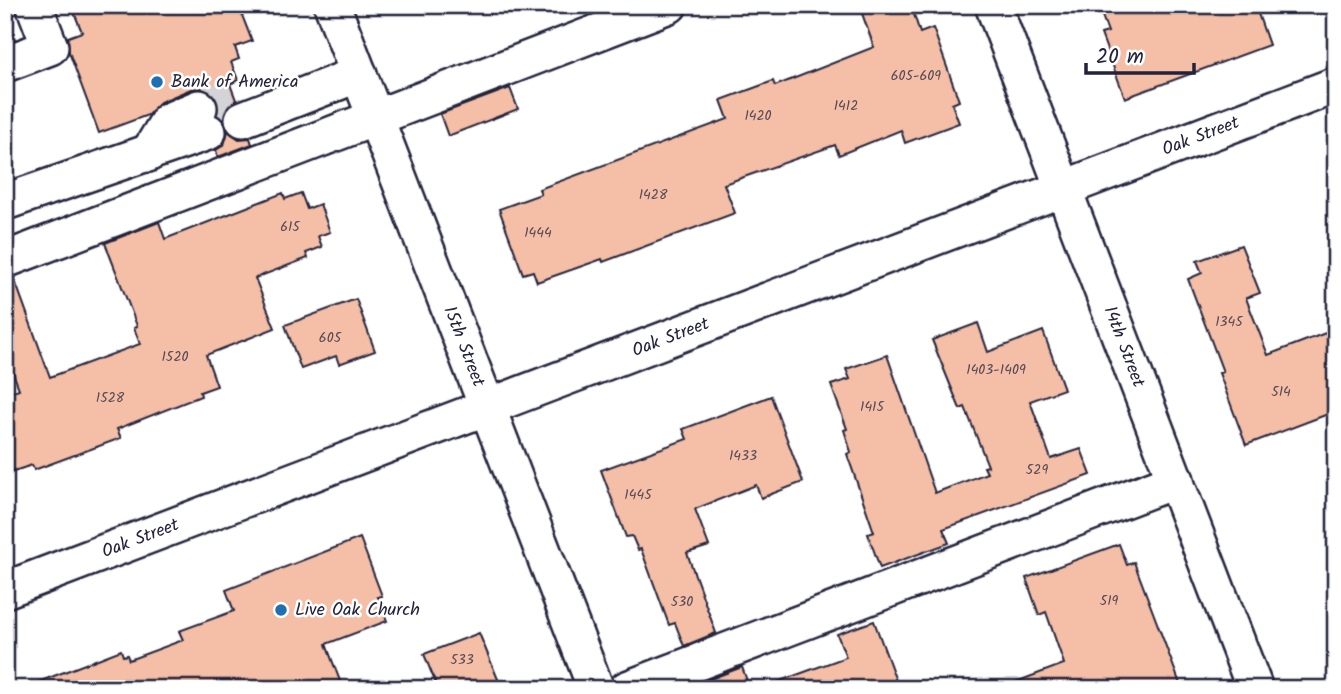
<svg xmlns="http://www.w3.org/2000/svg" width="1341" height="694" font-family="Kalam,sans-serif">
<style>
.building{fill:#f4bfa6;stroke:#22223b;stroke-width:2}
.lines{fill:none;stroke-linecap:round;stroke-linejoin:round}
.minor-tunnel{stroke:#d3d3d8;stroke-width:35;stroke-dasharray:35 18;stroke-linecap:butt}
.minor-casing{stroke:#22223b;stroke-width:40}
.minor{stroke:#fff;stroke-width:35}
.poi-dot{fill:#1f6fb2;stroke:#fff;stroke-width:2.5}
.labels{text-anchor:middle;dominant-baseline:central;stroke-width:5;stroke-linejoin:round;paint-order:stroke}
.number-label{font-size:14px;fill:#564956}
.poi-label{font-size:18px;fill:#22223b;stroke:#fff;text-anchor:start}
.street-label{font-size:18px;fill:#22223b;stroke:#fff}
</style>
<rect width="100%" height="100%" fill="#fff"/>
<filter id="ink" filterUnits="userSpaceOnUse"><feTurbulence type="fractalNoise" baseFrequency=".0143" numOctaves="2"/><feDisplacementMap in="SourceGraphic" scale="14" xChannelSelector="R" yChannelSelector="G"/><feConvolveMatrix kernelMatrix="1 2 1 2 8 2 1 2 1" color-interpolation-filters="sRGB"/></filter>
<g filter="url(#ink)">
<g class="building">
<path d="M71,5H238L252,41L235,47L239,59L231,62L238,80L230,84L236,100L227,107L223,120L217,115V100L211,92L201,88L191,89L160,102L148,115L99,133L69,52L68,37L82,32Z"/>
<path d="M859,5H911L920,33L933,28L959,101L952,104L959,123L905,143L901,130L839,155L835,145L724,184L735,213L603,262L602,259L537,282L533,271L523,274L499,209L541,194L539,189L728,119L721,100L773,81L775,86L874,47Z"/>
<path d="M1098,5H1255L1269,45L1125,98L1101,34L1108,32Z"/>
<path d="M510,88L518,109L448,136L440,114Z"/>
<path d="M228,131L239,139L250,138L252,144L218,157L216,150L224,145Z"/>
<path d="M283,193L285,199L301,193L307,209L320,204L330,232L318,236L322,247L306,253L308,258L255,278L275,328L206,355L217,386L200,392L201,396L117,429L121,438L34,470L32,465L5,474V394L19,389L5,351V280L14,278L50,377L140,344L134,328L137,326L105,243L159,222L165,239Z"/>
<path d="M1241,245L1260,293L1246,298L1268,355L1336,329V411L1246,445L1219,373L1223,372L1188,279L1202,273L1197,261Z"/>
<path d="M356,299L375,351L339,364L336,356L301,369L285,325Z"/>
<path d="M978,323L988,352L1043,331L1064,389L1030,401L1051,459L1081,449L1091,475L943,529L949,543L880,568L868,534L874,532L847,454L851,452L844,430L847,429L831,385L850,379L846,369L887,355L935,493L987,473L984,467L988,466L965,407L960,409L932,340Z"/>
<path d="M771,396L803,482L761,498L756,485L695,509L709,546L687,553L716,633L684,646L675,623L669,625L641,549L638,550L632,536L626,537L601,470L687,439L683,429Z"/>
<path d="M360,538L382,596L378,597L387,621L326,644L343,689H28V686L121,650L123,656L127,655L129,660L183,640L179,631L234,611L226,590Z"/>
<path d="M1119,544L1127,565L1134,562L1182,689H1005V686L1064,664L1046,612L1039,615L1026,578Z"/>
<path d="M874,621L899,689H769V685L846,657L837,634Z"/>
<path d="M479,633L502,689H438L424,654Z"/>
<path d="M742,667L750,689H684Z"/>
</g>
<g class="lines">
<path class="minor-tunnel" d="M199,108L235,97"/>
<g class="minor-casing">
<g id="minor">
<path id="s1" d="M332,5L596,689"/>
<path id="s2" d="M993,5L1255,689"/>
<path d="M5,64L50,47L34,5"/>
<path d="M243,119L359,74"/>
<path d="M148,154L168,121L199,108"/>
<path d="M8,201L208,132"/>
<path d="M5,260L669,5"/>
<path id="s3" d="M5,590L1336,85"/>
<path d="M627,689L1176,480"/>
</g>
</g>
<use href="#minor" class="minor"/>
</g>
</g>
<g class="poi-dot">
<circle cx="157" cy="82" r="7"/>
<circle cx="281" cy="610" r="7"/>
</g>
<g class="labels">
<g class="number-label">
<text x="916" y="76">605-609</text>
<text x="846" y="106">1412</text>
<text x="758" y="116">1420</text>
<text x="653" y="195">1428</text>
<text x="290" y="227">615</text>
<text x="538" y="233">1444</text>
<text x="1229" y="322">1345</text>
<text x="330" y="338">605</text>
<text x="175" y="357">1520</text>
<text x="996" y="370">1403-1409</text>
<text x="1281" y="392">514</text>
<text x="110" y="398">1528</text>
<text x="872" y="407">1415</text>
<text x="743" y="456">1433</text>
<text x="1037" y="470">529</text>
<text x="638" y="495">1445</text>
<text x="1109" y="601">519</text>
<text x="682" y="602">530</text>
<text x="462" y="660">533</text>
</g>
<g class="poi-label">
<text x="171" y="82">Bank of America</text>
<text x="295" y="610">Live Oak Church</text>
</g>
<g class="street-label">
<text stroke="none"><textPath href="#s3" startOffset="1279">Oak Street</textPath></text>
<text stroke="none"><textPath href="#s3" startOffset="712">Oak Street</textPath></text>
<text stroke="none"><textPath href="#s1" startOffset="366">15th Street</textPath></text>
<text stroke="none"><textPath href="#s2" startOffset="366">14th Street</textPath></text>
<text stroke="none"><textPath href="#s3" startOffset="145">Oak Street</textPath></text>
</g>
</g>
<rect width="1341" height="694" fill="none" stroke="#fff" stroke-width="28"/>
<rect x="14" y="14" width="1313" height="666" fill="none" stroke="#22223b" stroke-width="2.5" filter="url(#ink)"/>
<path d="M1086 63v10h108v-10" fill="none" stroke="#22223b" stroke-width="3.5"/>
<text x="1096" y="63" font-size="21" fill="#22223b" stroke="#ffffff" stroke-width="5" paint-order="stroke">20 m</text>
</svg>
